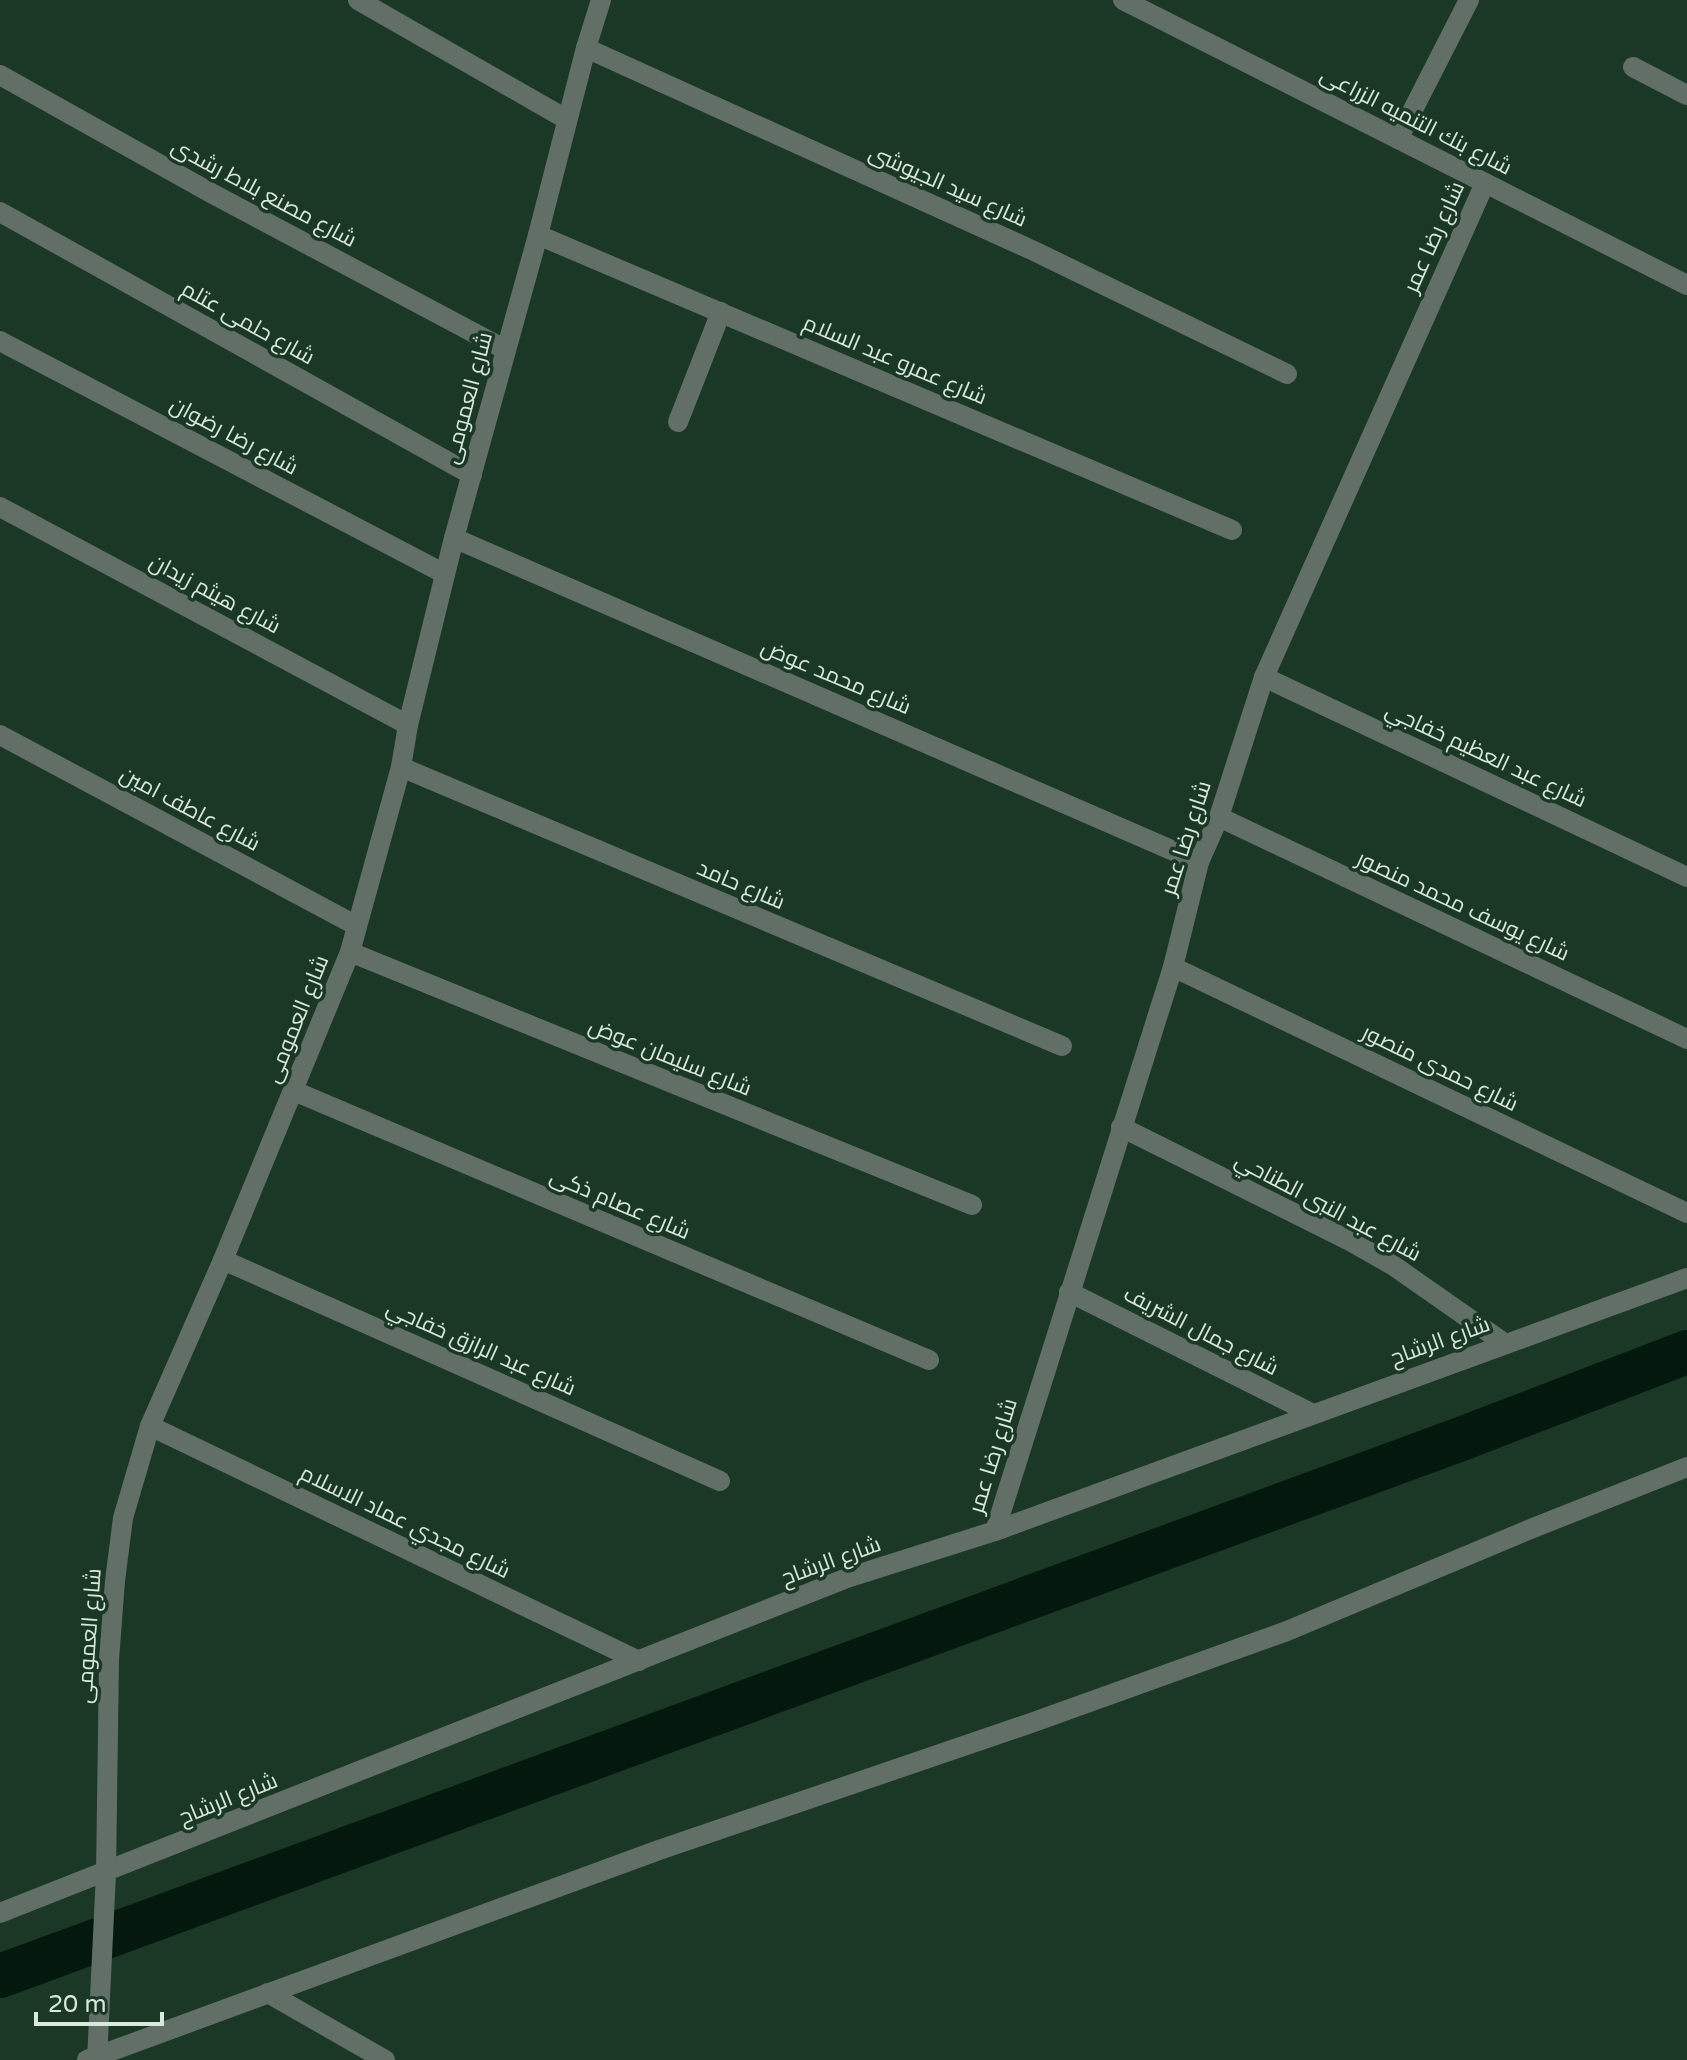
<svg xmlns="http://www.w3.org/2000/svg" width="1687" height="2060" font-family="'Varela Round',Cairo,sans-serif">
<style>
.lines{fill:none;stroke-linecap:round;stroke-linejoin:round}
.canal{stroke:#05180d;stroke-width:44}
.minor{stroke:#626f66;stroke-width:20}
.labels{text-anchor:middle;dominant-baseline:central;stroke-width:7;stroke-linejoin:round;paint-order:stroke}
.street-label{font-size:22px;fill:#d8e8dd;stroke:#1b3726}
</style>
<rect width="100%" height="100%" fill="#1b3726"/>
<g class="lines">
<path class="canal" d="M0,1976L1461,1439L1687,1352"/>
<g class="minor">
<path d="M358,0L566,119"/>
<path d="M1123,0L1687,285"/>
<path d="M586,48L1034,251L1287,374"/>
<path d="M1633,67L1687,95"/>
<path d="M0,75L211,193L506,350"/>
<path d="M1398,139L1469,0"/>
<path d="M0,212L472,475"/>
<path d="M538,235L1232,530"/>
<path d="M0,341L445,574"/>
<path d="M678,422L721,312"/>
<path d="M0,507L408,725"/>
<path d="M454,538L1199,862"/>
<path d="M1264,677L1687,877"/>
<path d="M0,735L357,926"/>
<path d="M401,767L1062,1046"/>
<path d="M1219,817L1687,1039"/>
<path d="M350,952L972,1205"/>
<path d="M1173,967L1687,1213"/>
<path d="M294,1091L929,1360"/>
<path d="M1121,1127L1350,1241L1394,1266L1504,1343"/>
<path d="M223,1260L720,1481"/>
<path d="M1069,1292L1311,1413"/>
<path d="M150,1426L639,1661"/>
<path d="M995,1531L1173,967L1199,862L1219,817L1264,677L1485,183"/>
<path d="M0,1913L847,1578L995,1531L1687,1278"/>
<path d="M268,1993L385,2060"/>
<path d="M87,2060L659,1850L1031,1723L1287,1631L1533,1528L1687,1467"/>
<path d="M97,2060L106,1873L109,1660L115,1581L123,1518L150,1426L223,1260L350,952L401,767L408,725L454,538L538,235L586,48L601,0"/>
</g>
</g>
<g class="labels">
<g class="street-label">
<text transform="translate(1416 121) rotate(27)">شارع بنك التنميه الزراعى</text>
<text transform="translate(948 186) rotate(24)">شارع سيد الجيوشى</text>
<text transform="translate(264 193) rotate(28)">شارع مصنع بلاط رشدى</text>
<text transform="translate(1434 237) rotate(-66)">شارع رضا عمر</text>
<text transform="translate(248 323) rotate(29)">شارع حلمى عتلم</text>
<text transform="translate(895 360) rotate(23)">شارع عمرو عبد السلام</text>
<text transform="translate(468 398) rotate(-75)">شارع العمومى</text>
<text transform="translate(234 436) rotate(28)">شارع رضا رضوان</text>
<text transform="translate(215 594) rotate(28)">شارع هيثم زيدان</text>
<text transform="translate(836 677) rotate(23)">شارع محمد عوض</text>
<text transform="translate(1486 755) rotate(25)">شارع عبد العظيم خفاجي</text>
<text transform="translate(190 809) rotate(28)">شارع عاطف امين</text>
<text transform="translate(1186 838) rotate(-72)">شارع رضا عمر</text>
<text transform="translate(741 885) rotate(23)">شارع حامد</text>
<text transform="translate(1463 906) rotate(25)">شارع يوسف محمد منصور</text>
<text transform="translate(297 1019) rotate(-68)">شارع العمومى</text>
<text transform="translate(670 1057) rotate(22)">شارع سليمان عوض</text>
<text transform="translate(1440 1068) rotate(26)">شارع حمدى منصور</text>
<text transform="translate(620 1204) rotate(23)">شارع عصام ذكى</text>
<text transform="translate(1328 1207) rotate(28)">شارع عبد النبى الطناحي</text>
<text transform="translate(1201 1331) rotate(27)">شارع جمال الشريف</text>
<text transform="translate(1440 1341) rotate(-20)">شارع الرشاح</text>
<text transform="translate(481 1348) rotate(24)">شارع عبد الرازق خفاجي</text>
<text transform="translate(993 1456) rotate(-73)">شارع رضا عمر</text>
<text transform="translate(405 1522) rotate(26)">شارع مجدي عماد الاسلام</text>
<text transform="translate(831 1561) rotate(-20)">شارع الرشاح</text>
<text transform="translate(89 1636) rotate(-86)">شارع العمومى</text>
<text transform="translate(228 1799) rotate(-22)">شارع الرشاح</text>
</g>
</g>
<path d="M36 2012v12h126v-12" fill="none" stroke="#d8e8dd" stroke-width="4"/>
<text x="48" y="2012" font-size="24" fill="#d8e8dd" stroke="#1b3726" stroke-width="6" paint-order="stroke">20 m</text>
</svg>
